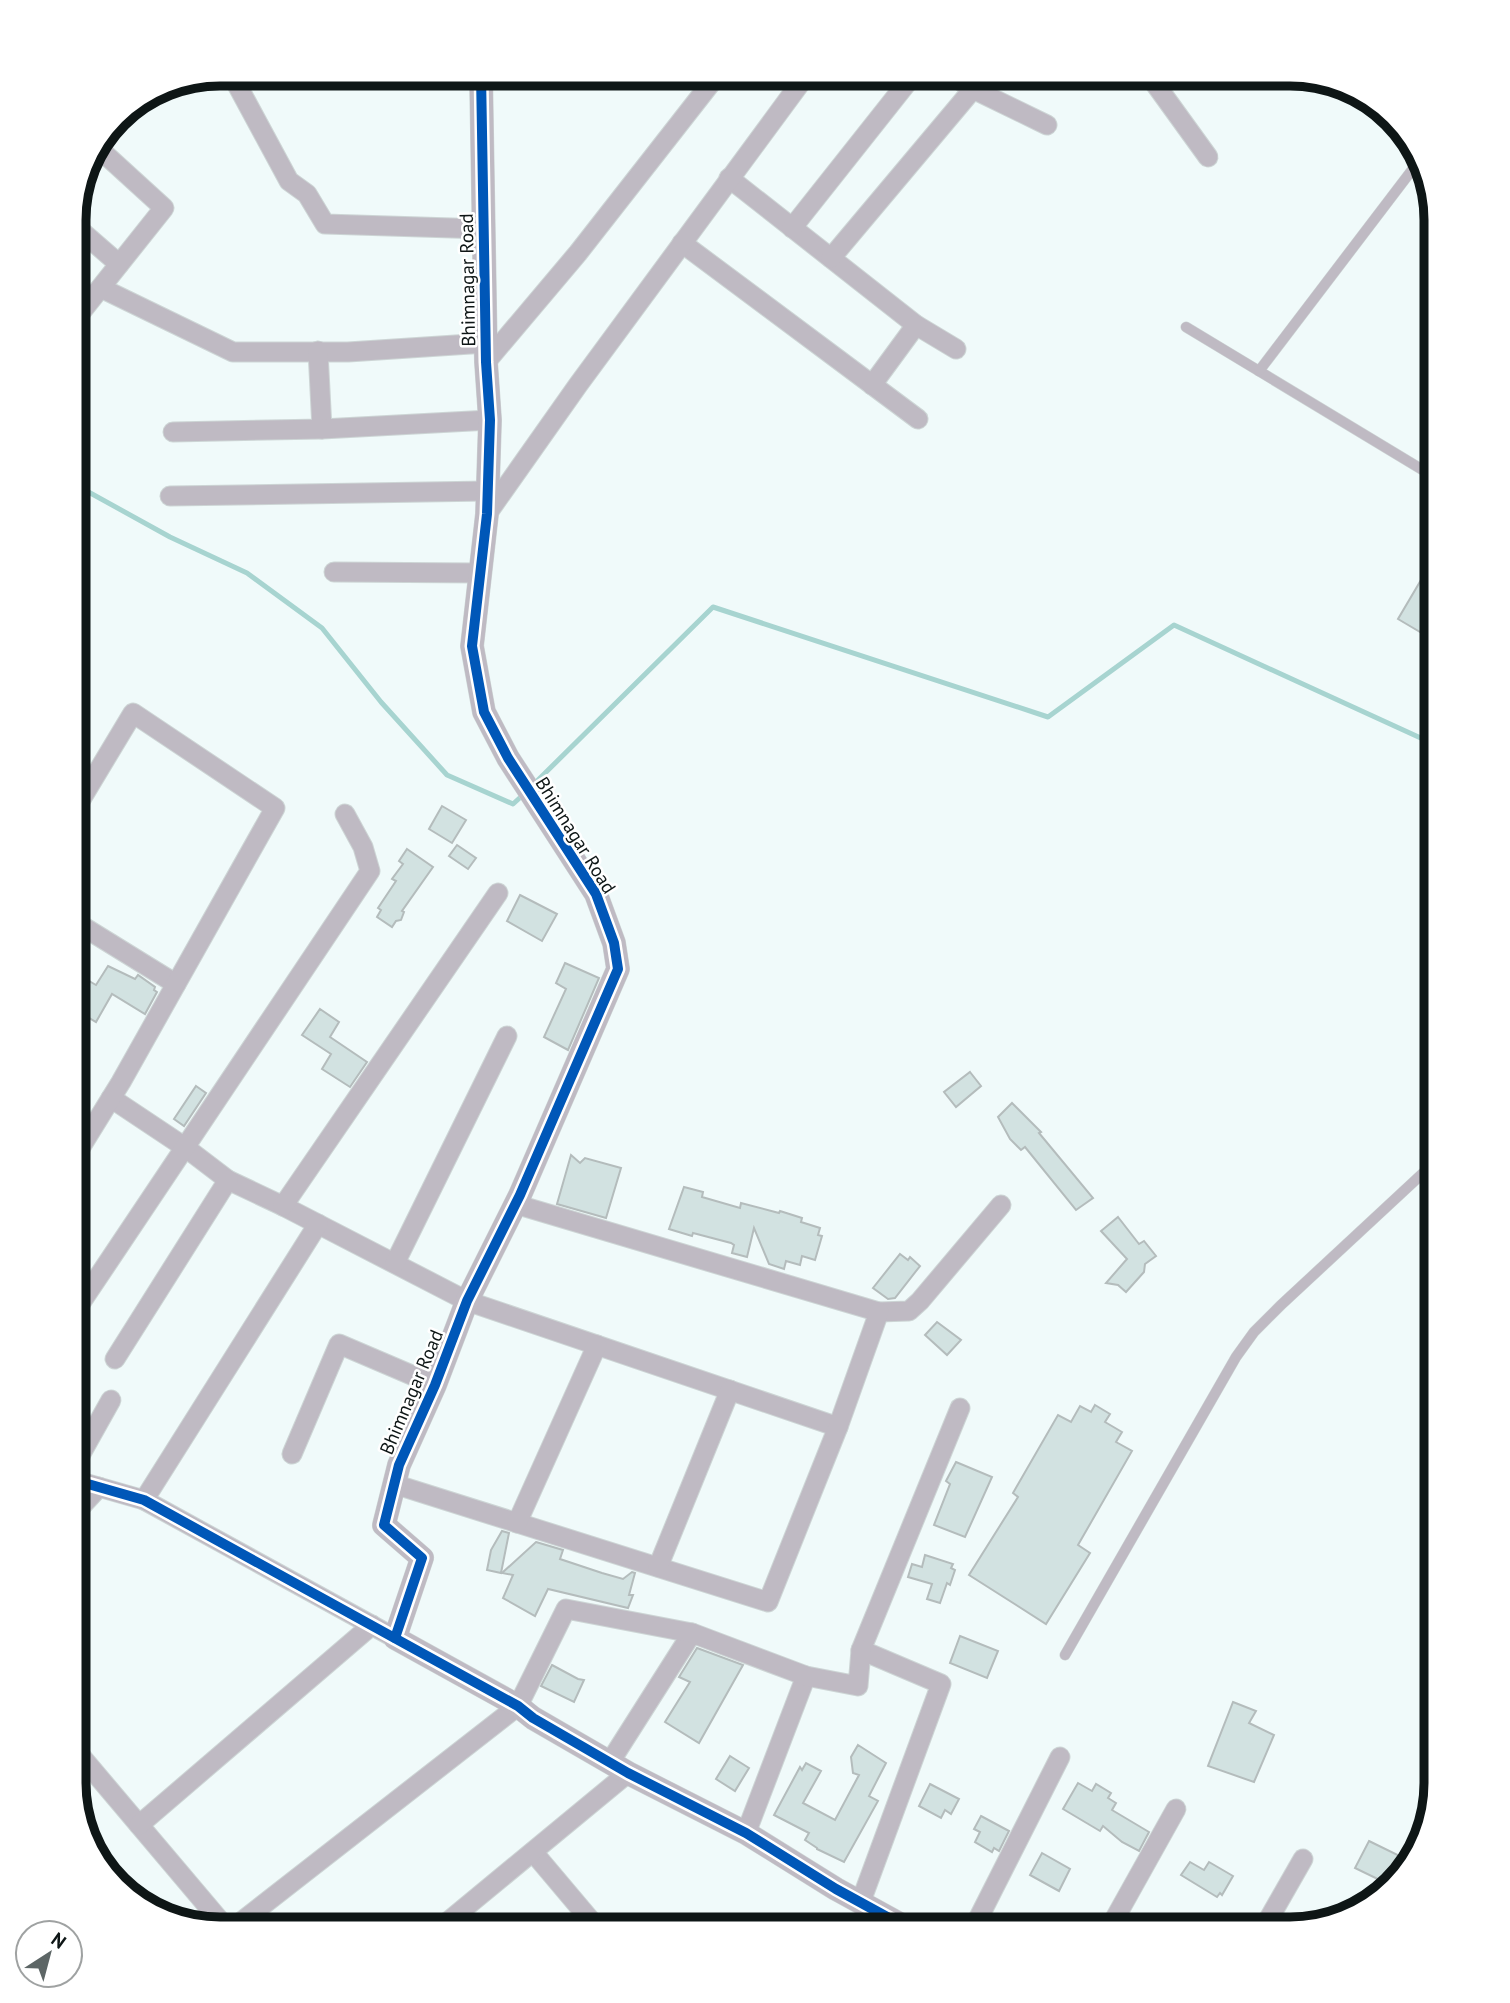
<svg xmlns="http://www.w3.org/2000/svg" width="1510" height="2003" font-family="'PT Sans',sans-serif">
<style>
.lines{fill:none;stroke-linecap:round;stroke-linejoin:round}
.stream{stroke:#a7d4d0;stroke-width:5}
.building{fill:#d2e2e1;stroke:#b4bcbc;stroke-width:2}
.service-casing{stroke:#cdd5d5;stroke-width:11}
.minor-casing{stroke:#cdd5d5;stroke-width:21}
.tertiary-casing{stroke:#cdd5d5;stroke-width:24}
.service{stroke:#bfbac3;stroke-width:10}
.minor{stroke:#bfbac3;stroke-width:19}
.tertiary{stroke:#bfbac3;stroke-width:23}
.cycleway-casing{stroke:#fff;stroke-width:15}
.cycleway{stroke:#0057b8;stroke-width:10}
.labels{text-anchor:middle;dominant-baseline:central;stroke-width:5;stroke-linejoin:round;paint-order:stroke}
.street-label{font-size:19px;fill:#0e1616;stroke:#fff}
.rim{fill:none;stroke:#0e1616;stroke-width:9}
</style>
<rect width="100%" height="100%" fill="#f0fafa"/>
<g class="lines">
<g class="stream">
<path d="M74,484L170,537L247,573L322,628L381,702L447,775L513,804L524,794"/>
<path d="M533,785L713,607L1048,717L1174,625L1436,745"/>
</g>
</g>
<g class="building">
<path d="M1437,553V642L1398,619Z"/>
<path d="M442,806L466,820L452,843L429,829Z"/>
<path d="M457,845L476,858L468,869L449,856Z"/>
<path d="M407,849L433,867L402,911L404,912L401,920L396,921L392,927L377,917L381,910L378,908L396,881L392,879L403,864L399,861Z"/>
<path d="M520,895L557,914L542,941L507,921Z"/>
<path d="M565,963L599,978L568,1050L544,1037L566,989L556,983Z"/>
<path d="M108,966L135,979L138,975L155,987L154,990L157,992L145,1014L112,994L96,1022L74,1009V992L82,977L96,985Z"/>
<path d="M320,1009L339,1022L330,1037L367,1062L350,1087L322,1069L331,1054L302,1035Z"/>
<path d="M970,1072L981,1086L956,1107L944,1092Z"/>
<path d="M196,1086L206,1093L184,1126L174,1119Z"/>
<path d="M1012,1103L1041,1132L1039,1133L1093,1198L1076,1210L1025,1147L1021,1150L1010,1139L998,1117Z"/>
<path d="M571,1155L580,1163L585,1158L621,1168L606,1218L557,1204Z"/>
<path d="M684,1187L703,1192L702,1197L740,1208L741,1203L779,1213L780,1211L802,1218L801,1222L820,1228L818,1235L822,1236L815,1260L802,1256L800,1265L786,1261L784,1269L769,1264L754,1228L747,1257L732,1253L734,1245L731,1243L693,1233L692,1236L669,1229Z"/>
<path d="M1118,1217L1139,1244L1144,1241L1156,1256L1145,1264L1144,1272L1126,1292L1118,1285L1106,1283L1127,1259L1101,1231Z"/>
<path d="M900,1254L908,1260L910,1257L920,1266L895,1298L888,1299L873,1288Z"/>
<path d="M937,1322L961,1340L947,1355L925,1335Z"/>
<path d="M1095,1405L1110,1414L1105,1422L1122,1432L1116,1442L1132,1451L1078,1545L1090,1553L1046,1624L969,1575L1018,1497L1013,1493L1058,1415L1071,1422L1080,1406L1091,1412Z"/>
<path d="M956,1462L992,1477L965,1537L934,1525L950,1484L946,1481Z"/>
<path d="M502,1531L509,1533L501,1573L487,1570L491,1550Z"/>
<path d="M536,1542L563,1550L560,1559L602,1573L623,1579L632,1572L635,1573L629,1595H633L628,1608L548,1589L535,1616L503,1598L513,1575L502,1573Z"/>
<path d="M925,1555L953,1564L951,1568L955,1570L950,1585L947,1583L940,1603L927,1599L932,1584L908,1577L912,1564L922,1567Z"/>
<path d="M960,1636L998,1651L987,1678L950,1663Z"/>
<path d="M697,1648L743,1665L699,1743L665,1722L690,1682L679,1677Z"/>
<path d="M552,1665L578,1679L584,1680L574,1702L541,1686Z"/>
<path d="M1233,1702L1256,1711L1249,1723L1274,1735L1254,1782L1208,1766Z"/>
<path d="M858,1745L886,1763L869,1796L878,1801L844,1862L817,1849V1848L805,1840L809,1833L774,1815L800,1767L802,1770L806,1763L821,1771L803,1803L835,1820L859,1775L853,1773L851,1757Z"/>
<path d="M730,1756L749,1768L735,1791L716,1779Z"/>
<path d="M1078,1783L1092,1791L1096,1784L1111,1793L1108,1798L1116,1803L1112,1810L1149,1832L1139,1851L1122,1842L1103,1826L1100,1831L1063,1809Z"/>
<path d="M930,1784L959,1799L951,1814L945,1810L941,1818L919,1806Z"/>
<path d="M981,1816L1009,1831L999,1851L994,1848L992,1852L975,1842L980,1832L974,1829Z"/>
<path d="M1369,1841L1412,1862L1390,1885L1355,1868Z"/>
<path d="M1042,1853L1070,1869L1059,1891L1030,1875Z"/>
<path d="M1190,1862L1204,1870L1209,1862L1233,1876L1222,1895L1220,1893L1217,1897L1181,1875Z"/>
</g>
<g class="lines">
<g class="service-casing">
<g id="service">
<path d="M1186,327L1436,478"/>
<path d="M1259,371L1412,170"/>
<path d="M1065,1655L1236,1357L1254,1332L1281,1305L1436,1161"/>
</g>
</g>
<g class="minor-casing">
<g id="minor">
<path d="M251,74L235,81L289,181L307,194L325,224L484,229"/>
<path d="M950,74L973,89L1047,125"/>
<path d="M1148,74L1208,157"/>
<path d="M729,178L916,325L956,349"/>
<path d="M74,225L119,264"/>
<path d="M792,228L914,74"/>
<path d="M682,243L918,419"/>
<path d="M831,258L973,89"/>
<path d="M101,288L233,352H348L486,343"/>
<path d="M74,321L164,208L96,146"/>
<path d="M318,351L322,429"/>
<path d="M486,362L578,253L718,74"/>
<path d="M872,385L916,325"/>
<path d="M173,432L322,429L490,420"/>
<path d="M170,496L488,491"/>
<path d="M487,514L578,385L807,74"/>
<path d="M334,572L480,573"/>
<path d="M74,921L176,984"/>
<path d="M74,943L83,927"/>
<path d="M111,1098L186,1148L228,1180L283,1206L467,1301L838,1427"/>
<path d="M74,1158L121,1082L275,808L133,713L74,811"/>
<path d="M515,1204L879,1312L909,1311L920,1301L1001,1205"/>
<path d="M283,1206L498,893"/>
<path d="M395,1263L507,1036"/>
<path d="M74,1313L370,871L363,847L345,814"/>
<path d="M115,1359L228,1180"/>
<path d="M292,1454L339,1344L435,1385"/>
<path d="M74,1466L111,1400"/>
<path d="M74,1480L144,1500L395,1638"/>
<path d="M394,1484L768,1602L838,1427L879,1312"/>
<path d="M144,1500L318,1224"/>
<path d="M74,1514L99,1487"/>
<path d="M517,1523L597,1345"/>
<path d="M658,1567L730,1390"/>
<path d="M74,1748L227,1929"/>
<path d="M610,1762L692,1633"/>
<path d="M139,1825L372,1625"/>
<path d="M746,1833L806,1676"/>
<path d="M533,1852L598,1929"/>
<path d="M864,1893L941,1684L861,1650L960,1408"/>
<path d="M232,1929L518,1706L566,1609L692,1633L806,1676L858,1686L861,1650"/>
<path d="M439,1929L628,1773"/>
<path d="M973,1929L1060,1757"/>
<path d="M1109,1929L1176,1809"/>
<path d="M1263,1929L1303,1859"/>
</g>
</g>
<g class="tertiary-casing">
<path id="tertiary" d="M481,74L486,362L490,420L487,514L472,646L484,712L508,758L596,894L614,943L618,969L520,1195L467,1301L435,1385L399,1465L384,1525L422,1558L395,1638L518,1706L533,1718L628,1773L746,1833L836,1889L909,1929"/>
</g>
<use href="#service" class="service"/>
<use href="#minor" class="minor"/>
<use href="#tertiary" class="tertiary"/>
<g class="cycleway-casing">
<g id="cycleway">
<path d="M74,1480L144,1500L518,1706L533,1718L628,1773L746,1833L836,1889L909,1929"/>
<path d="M395,1638L422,1558L384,1525L399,1465L435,1385L467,1301L520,1195L618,969L614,943L596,894L508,758L484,712L472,646L487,514L490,420L486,362L481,74"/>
</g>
</g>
<use href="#cycleway" class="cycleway"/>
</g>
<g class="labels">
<g class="street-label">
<text transform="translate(467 280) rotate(-91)">Bhimnagar Road</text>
<text transform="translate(576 835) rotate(58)">Bhimnagar Road</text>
<text transform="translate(411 1392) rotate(-67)">Bhimnagar Road</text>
</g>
</g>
<path d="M0 0H1510V2003H0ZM220 86H1290A134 134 0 0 1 1424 220V1783A134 134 0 0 1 1290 1917H220A134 134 0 0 1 86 1783V220A134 134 0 0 1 220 86Z" fill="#fff" fill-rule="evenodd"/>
<path class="rim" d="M220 86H1290A134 134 0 0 1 1424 220V1783A134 134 0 0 1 1290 1917H220A134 134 0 0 1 86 1783V220A134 134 0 0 1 220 86Z"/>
<g transform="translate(49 1954) rotate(36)"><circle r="33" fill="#ffffff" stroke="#9fa2a2" stroke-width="2"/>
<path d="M0-5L12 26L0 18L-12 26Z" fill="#5d6666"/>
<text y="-10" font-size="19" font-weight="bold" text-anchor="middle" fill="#0e1616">N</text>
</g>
</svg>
